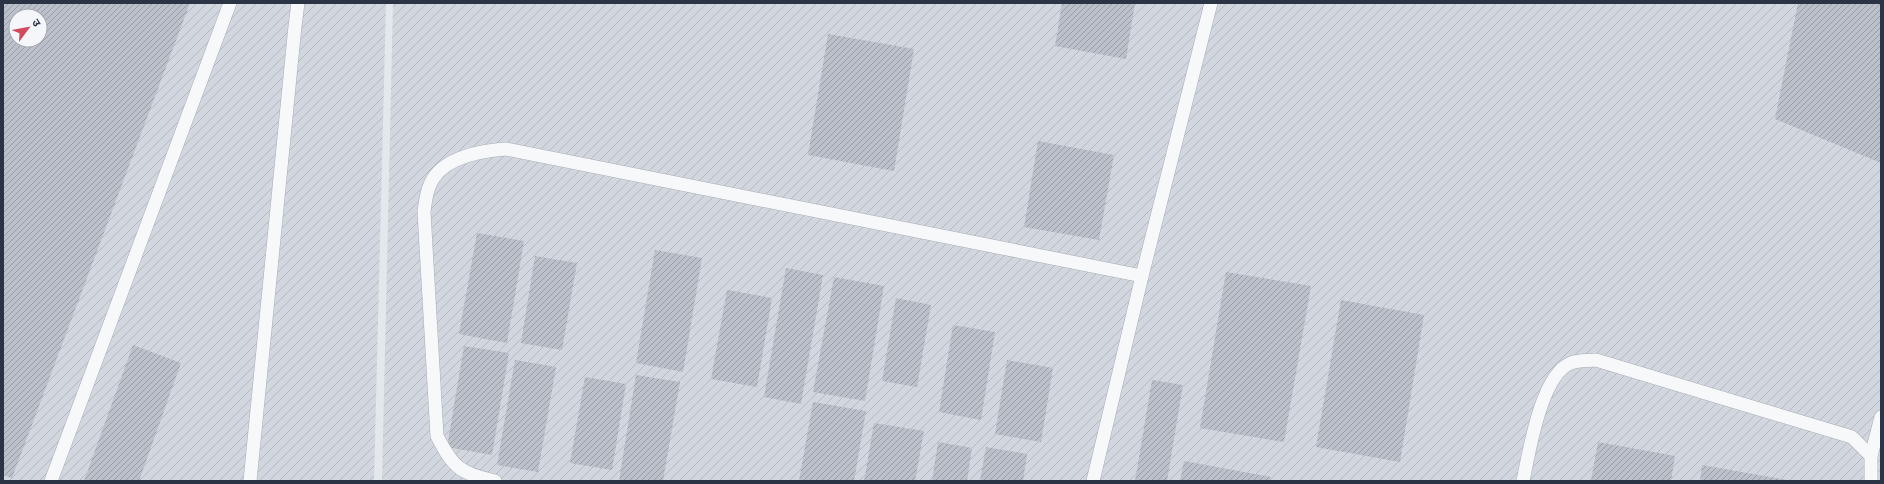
<svg xmlns="http://www.w3.org/2000/svg" width="1884" height="484" font-family="'PT Sans','Noto Sans Devanagari',sans-serif">
<style>
.industrial{fill:url(#industrial-furrows);fill-rule:evenodd}
.building{fill:url(#building-hatch);fill-rule:evenodd}
.lines{fill:none;stroke-linecap:round;stroke-linejoin:round}
.lane-casing{stroke:#a9aeb7;stroke-width:14}
.lane{stroke:#f7f8fa;stroke-width:13}
</style>
<defs>
<pattern id="industrial-furrows" width="10" height="10" patternUnits="userSpaceOnUse"><rect width="10" height="10" fill="#d2d6de"/><path d="M-1 1l2-2M0 10L10 0M9 11l2-2" fill="none" stroke="#b4b8c0"/></pattern>
<pattern id="building-hatch" width="6" height="6" patternUnits="userSpaceOnUse"><rect width="6" height="6" fill="#bbc0ca"/><path d="M-1 1l2-2M0 6l6-6M5 7l2-2" fill="none" stroke="#989da6"/></pattern>
</defs>
<rect width="100%" height="100%" fill="#e4e7ec"/>
<g class="industrial">
<path d="M3,3H386L374,481H3ZM16,16H40V40H16Z"/>
<path d="M393,3H1881V481H382Z"/>
</g>
<g class="building">
<path d="M3,3H190L12,478L3,475ZM16,16H40V40H16Z"/>
<path d="M1062,3H1135L1126,59L1055,46Z"/>
<path d="M1798,3H1881V163L1775,119Z"/>
<path d="M828,34L914,49L894,171L808,155Z"/>
<path d="M1038,141L1114,155L1099,240L1024,227Z"/>
<path d="M477,233L524,241L507,343L459,334Z"/>
<path d="M655,250L702,258L683,372L636,363Z"/>
<path d="M535,256L577,263L562,350L521,343Z"/>
<path d="M786,268L823,275L801,404L764,397Z"/>
<path d="M1226,272L1311,286L1284,442L1200,428Z"/>
<path d="M834,277L884,286L865,401L813,392Z"/>
<path d="M727,290L772,298L757,387L711,379Z"/>
<path d="M896,298L931,305L917,387L882,381Z"/>
<path d="M1341,300L1424,315L1400,462L1316,447Z"/>
<path d="M953,325L995,332L981,420L939,412Z"/>
<path d="M133,345L181,363L139,481H84Z"/>
<path d="M464,346L509,353L492,455L447,447Z"/>
<path d="M515,360L556,367L538,472L497,465Z"/>
<path d="M1007,360L1053,368L1041,442L995,434Z"/>
<path d="M636,375L680,382L663,481H619Z"/>
<path d="M585,377L626,384L612,470L570,463Z"/>
<path d="M1152,380L1183,385L1167,481H1135Z"/>
<path d="M813,402L866,411L854,481H799Z"/>
<path d="M874,423L924,431L915,481H864Z"/>
<path d="M938,442L972,448L967,481H932Z"/>
<path d="M1598,442L1675,456L1671,481H1591Z"/>
<path d="M986,447L1027,454L1023,481H980Z"/>
<path d="M1184,461L1271,477L1270,481H1180Z"/>
<path d="M1702,465L1787,480V481H1700Z"/>
</g>
<g class="lines">
<g class="lane-casing">
<g id="lane">
<path d="M1871,456L1881,417"/>
<path d="M51,481L230,3"/>
<path d="M250,481L295,26L298,3"/>
<path d="M495,481C459,472 454,469 437,436L424,212C425,204 426,195 429,187C439,158 479,151 506,149L1142,276"/>
<path d="M1093,481L1142,276L1211,3"/>
<path d="M1523,481C1529,453 1541,374 1571,363C1578,360 1588,361 1596,360L1852,437L1871,456V481"/>
</g>
</g>
<use href="#lane" class="lane"/>
</g>
<rect width="1884" height="484" fill="none" stroke="#2b3445" stroke-width="8"/>
<g transform="translate(28 28) rotate(58)"><circle r="19" fill="#f4f6f9" stroke="#a4a8b1"/>
<path d="M0-3L7 15L0 10L-7 15Z" fill="#d1495b"/>
<text y="-6" font-size="11" font-weight="bold" text-anchor="middle" fill="#2b3445">उ</text>
</g>
</svg>
